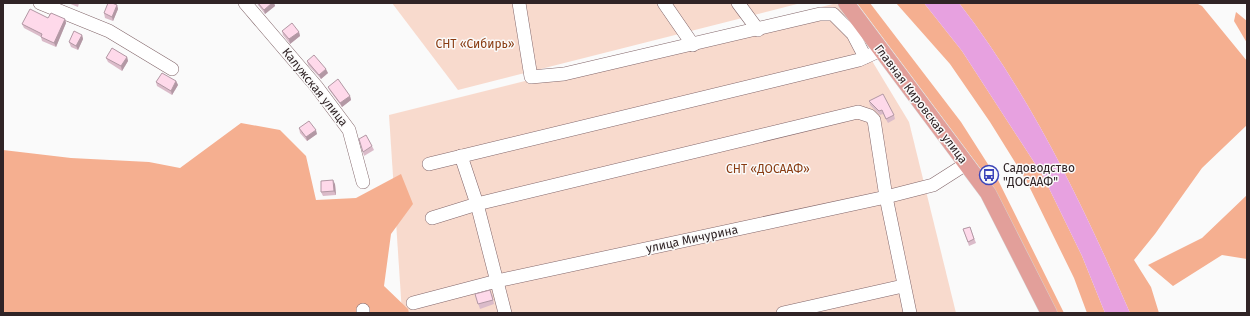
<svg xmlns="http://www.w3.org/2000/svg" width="1250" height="316" font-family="'Fira Sans',sans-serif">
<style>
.green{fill:#f8dacd}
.forest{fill:#f5af90}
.water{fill:#e7a1e0}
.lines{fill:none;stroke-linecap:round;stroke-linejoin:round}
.minor-casing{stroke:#82666a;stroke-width:14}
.major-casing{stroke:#d6d3d4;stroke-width:17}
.minor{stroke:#fff;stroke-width:13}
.major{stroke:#e29f9a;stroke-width:16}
.wall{fill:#dabbc9}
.shaded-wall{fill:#b298a4}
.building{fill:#fed9ea;stroke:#b298a4}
.labels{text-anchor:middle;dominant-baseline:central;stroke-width:3;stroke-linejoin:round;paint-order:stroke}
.park-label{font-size:12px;fill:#893c12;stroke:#fafafa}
.street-label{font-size:12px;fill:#302426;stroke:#fafafa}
.poi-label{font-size:12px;fill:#302426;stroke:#fafafa;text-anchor:start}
</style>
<rect width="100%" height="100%" fill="#fafafa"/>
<g class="green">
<path d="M392,3H801L458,90Z"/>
<path d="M837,3L909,122L956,313H402L389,115Z"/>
</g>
<g class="forest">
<path d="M857,3H870L961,122L998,180L1064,313H1057L989,180Z"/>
<path d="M896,3H924L962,51L1043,176L1082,256L1105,313H1087L1074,278L1026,180L990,122L950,64Z"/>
<path d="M959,3H1196L1202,6L1247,61V125L1202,168L1155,234L1134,260L1151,287L1159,313H1130C1083,205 1031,96 959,3Z"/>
<path d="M1236,12L1247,21V43L1234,21Z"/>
<path d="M241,123L280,130L306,156L316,200L356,198L401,174L413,204L391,234L384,286L408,309L409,313H3V150L71,158L149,162L180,168Z"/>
<path d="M1247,195V259L1222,255L1173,286L1148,265L1202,238Z"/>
</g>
<path class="water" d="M924,3H959C1031,96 1083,205 1130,313H1105L1082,256L1043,176L962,51Z"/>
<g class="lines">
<g class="minor-casing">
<g id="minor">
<path d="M40,3L109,31L172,69"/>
<path d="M245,3L316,86L349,130L363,182"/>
<path d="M519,3L531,77L564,74L820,14H833L853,34L865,57"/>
<path d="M664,3L693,45"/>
<path d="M738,3L758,30"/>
<path d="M461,156L477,204L505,313"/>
<path d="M429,164L859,60L881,50"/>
<path d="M432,218L477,204L858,112L870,116L874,120L886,197L910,313"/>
<path d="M413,303L497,281L886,197L933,185L966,164"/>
<path d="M363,310V313"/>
<path d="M783,313L903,286"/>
</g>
</g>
<g class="major-casing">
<path id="major" d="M846,3L988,193L1049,313"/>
</g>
<use href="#minor" class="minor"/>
<use href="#major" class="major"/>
</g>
<g class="wall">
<path d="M68,3H79L78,7Z"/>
<path d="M257,3H274L275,6L265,14L258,5Z"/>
<path d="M117,5L118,9L113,21L105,18L104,13Z"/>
<path d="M48,18L65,19L66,23L56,47L42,41L41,37L24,28L22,24Z"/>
<path d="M282,31L299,32L300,36L290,44L283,35Z"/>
<path d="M82,35L83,39L78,50L71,47L69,42Z"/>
<path d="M127,57L128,61L122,71L108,62L106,58Z"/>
<path d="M307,61L328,73L321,79L308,65Z"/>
<path d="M176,81L178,85L172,95L157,86L156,82Z"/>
<path d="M328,87L350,96L351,100L342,107L330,91Z"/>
<path d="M869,101L894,115L895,119L888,123L883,114L880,115L870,105Z"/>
<path d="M299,128L317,134L307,141L300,133Z"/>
<path d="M372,146L374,150L364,156L363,152Z"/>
<path d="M335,184L336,195L323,196L321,192Z"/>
<path d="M970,227L976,243L969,246L963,229Z"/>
<path d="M475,294H492L494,304L480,309Z"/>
</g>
<g class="shaded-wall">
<path d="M272,3H274L275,6L265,14L264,10Z"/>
<path d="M117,5L118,9L113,21L112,17Z"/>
<path d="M65,19L66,23L56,47L54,43Z"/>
<path d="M299,32L300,36L290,44L289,39Z"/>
<path d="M82,35L83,39L78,50L76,46Z"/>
<path d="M127,57L128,61L122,71L121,66Z"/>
<path d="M326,69L328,73L321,79L319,75Z"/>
<path d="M176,81L178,85L172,95L171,91Z"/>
<path d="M350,96L351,100L342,107L340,103Z"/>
<path d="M316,130L317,134L307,141L306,137Z"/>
<path d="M333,180L335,184L336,195L334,191Z"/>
</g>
<g class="building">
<path d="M108,3H112L117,5L112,17L104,13Z"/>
<path d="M258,3H272L264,10Z"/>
<path d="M30,9L48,18L51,13L65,19L54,43L41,37L42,34L22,24Z"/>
<path d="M292,23L299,32L289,39L282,31Z"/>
<path d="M74,31L82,35L76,46L69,42Z"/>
<path d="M112,48L127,57L121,66L106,58Z"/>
<path d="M314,55L326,69L319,75L307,61Z"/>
<path d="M162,73L176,81L171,91L156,82Z"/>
<path d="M338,79L350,96L340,103L328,87Z"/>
<path d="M883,94L894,115L886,119L882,110L879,111L869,101Z"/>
<path d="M309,121L316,130L306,137L299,128Z"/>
<path d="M366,135L372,146L363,152L359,139Z"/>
<path d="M333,180L334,191L321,192V181Z"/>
<path d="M970,227L974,239L968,242L963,229Z"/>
<path d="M490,290L493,300L478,304L475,294Z"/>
</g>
<defs>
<g id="bus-ring" transform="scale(1)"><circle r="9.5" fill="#fafafa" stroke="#3d46ba" stroke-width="1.5"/><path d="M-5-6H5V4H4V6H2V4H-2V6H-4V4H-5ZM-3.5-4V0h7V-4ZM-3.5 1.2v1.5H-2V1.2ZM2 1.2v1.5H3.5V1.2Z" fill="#3d46ba"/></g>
</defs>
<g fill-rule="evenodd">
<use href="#bus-ring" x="989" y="175"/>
</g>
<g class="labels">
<g class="park-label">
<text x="475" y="44">СНТ «Сибирь»</text>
<text x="768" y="169">СНТ «ДОСААФ»</text>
</g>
<g class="street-label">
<text transform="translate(315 87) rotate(51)">Калужская улица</text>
<text transform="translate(921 104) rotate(53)">Главная Кировская улица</text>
<text transform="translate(692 239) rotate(-12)">улица Мичурина</text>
</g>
<g class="poi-label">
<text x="1003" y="168">Садоводство<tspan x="1003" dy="14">"ДОСААФ"</tspan></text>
</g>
</g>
<rect width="1250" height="316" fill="none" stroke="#302426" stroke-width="8"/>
</svg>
